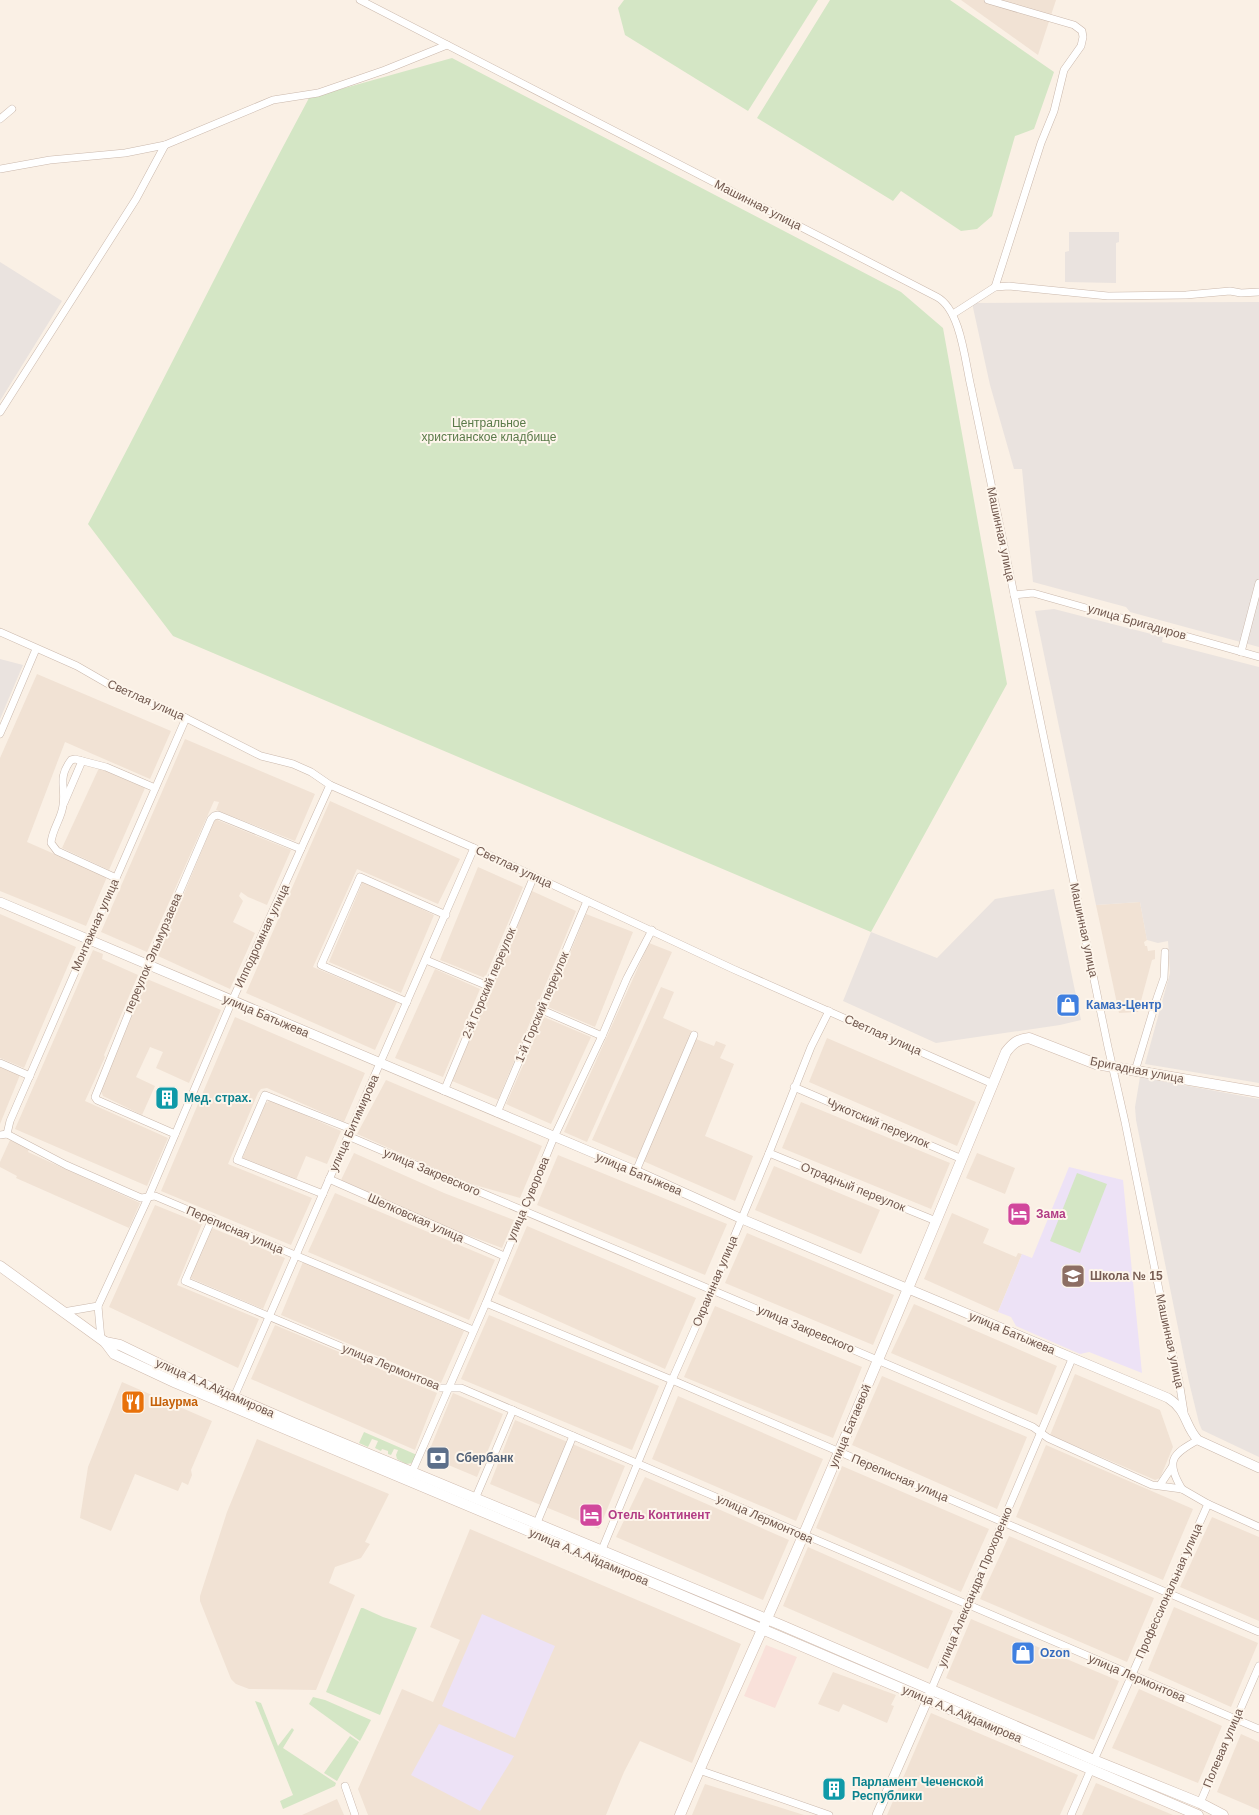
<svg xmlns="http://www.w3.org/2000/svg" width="1259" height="1815" font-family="Helvetica,sans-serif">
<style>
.residential{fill:#f1e2d4}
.commercial{fill:#f9e1da}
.industrial{fill:#eae3df}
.education{fill:#ede2f6}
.green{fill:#d4e6c5}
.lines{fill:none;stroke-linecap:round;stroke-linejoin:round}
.minor-casing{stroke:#cab8ac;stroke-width:8}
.tertiary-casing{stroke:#cab8ac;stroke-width:10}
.secondary-casing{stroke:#cfbaad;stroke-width:11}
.minor{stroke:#fff;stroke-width:7}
.tertiary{stroke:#fff;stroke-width:9}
.secondary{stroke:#fff;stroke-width:10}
.labels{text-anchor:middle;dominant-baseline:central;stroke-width:4;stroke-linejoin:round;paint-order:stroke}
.street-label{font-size:12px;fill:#70574d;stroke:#fdf5eb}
.park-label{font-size:12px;fill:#5a7a49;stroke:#fdf5eb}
.shop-label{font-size:12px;font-weight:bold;fill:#366cbe;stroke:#fdf5eb;text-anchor:start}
.culture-label{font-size:12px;font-weight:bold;fill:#0d838f;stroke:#fdf5eb;text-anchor:start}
.hotel-label{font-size:12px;font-weight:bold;fill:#b23c85;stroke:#fdf5eb;text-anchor:start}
.education-label{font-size:12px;font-weight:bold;fill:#785e54;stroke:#fdf5eb;text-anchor:start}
.food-label{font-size:12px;font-weight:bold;fill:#c56008;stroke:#fdf5eb;text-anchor:start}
.service-label{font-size:12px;font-weight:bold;fill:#4e5e75;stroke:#fdf5eb;text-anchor:start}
</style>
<rect width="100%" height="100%" fill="#faf0e5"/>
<g class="residential">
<path d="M961,0H1056L1038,55Z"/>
<path d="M37,674L171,731L150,779L65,742L27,842L107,877L86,926L0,891V758Z"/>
<path d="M185,739L315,794L295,841L216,810L219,802L214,801L147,952L101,932Z"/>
<path d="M99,768L145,788L109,870L62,848Z"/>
<path d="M330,801L460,859L438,904L357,869L313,967L397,1002L375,1050L246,993Z"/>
<path d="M215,819L291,850L267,905L248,897L241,892L239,896L243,901L233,922L255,933L230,989L158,956Z"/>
<path d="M478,867L523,887L485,978L440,960Z"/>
<path d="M363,881L434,915L401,993L329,962Z"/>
<path d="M532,891L576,911L498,1100L452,1081Z"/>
<path d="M1140,902L1147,940L1144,942L1145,946H1147L1148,951L1155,950V959L1152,960L1138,1012L1119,1013L1096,905Z"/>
<path d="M0,914L76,947L24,1068L0,1058Z"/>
<path d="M586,914L633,932L595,1027L548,1007Z"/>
<path d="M649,943L672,952L587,1142L564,1132Z"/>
<path d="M93,950L103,954L102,959L138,975L104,1055L105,1057L85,1101L168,1138L147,1186L15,1129Z"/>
<path d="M435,969L480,989L443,1077L395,1058Z"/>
<path d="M147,979L221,1010L189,1083L156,1068L163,1052L150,1047L136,1077L155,1086L142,1115L103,1096L101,1091Z"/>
<path d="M661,987L674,992L663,1018L692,1031L637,1159L592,1140Z"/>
<path d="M235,1017L365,1073L344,1122L267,1088L261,1089L258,1093L228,1164L312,1198L291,1245L161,1191Z"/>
<path d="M544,1017L591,1037L551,1124L506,1104Z"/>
<path d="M827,1038L976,1102L957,1146L809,1082Z"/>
<path d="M696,1039L714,1046L716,1041L726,1045L720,1058L734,1064L705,1136L753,1156L735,1201L643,1161Z"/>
<path d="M0,1067L20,1075L0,1124Z"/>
<path d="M386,1080L542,1146L520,1198L468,1183L357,1134Z"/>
<path d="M269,1101H273L341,1131L327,1164L306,1156L296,1180L242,1159L265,1104Z"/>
<path d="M801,1102L950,1163L931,1209L782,1148Z"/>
<path d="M10,1140L29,1149L28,1152L140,1203L129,1228L16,1178L17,1176L0,1167V1162Z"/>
<path d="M354,1153L444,1193L514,1220L502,1248L433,1222L341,1180Z"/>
<path d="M977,1153L1015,1168L1005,1194L966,1178Z"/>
<path d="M558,1155L727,1224L705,1275L537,1205Z"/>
<path d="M774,1166L880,1210L861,1254L755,1210Z"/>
<path d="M335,1193L495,1260L469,1320L308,1252Z"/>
<path d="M155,1205L202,1224L177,1285L259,1319L238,1368L109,1307Z"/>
<path d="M952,1213L989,1229L983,1243L1016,1257L1018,1253L1022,1254L998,1312L924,1279Z"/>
<path d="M527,1226L696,1298L665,1369L498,1294Z"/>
<path d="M212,1228L285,1258L263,1309L190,1278L189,1275Z"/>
<path d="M747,1233L894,1295L873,1345L725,1283Z"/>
<path d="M303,1262L464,1331L441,1383L281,1315Z"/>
<path d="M914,1304L1057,1366L1037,1415L891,1353Z"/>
<path d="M715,1306L862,1367L833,1438L684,1377Z"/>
<path d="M489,1315L659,1386L632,1450L461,1379Z"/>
<path d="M275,1325L437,1393L415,1450L251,1379Z"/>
<path d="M1075,1374L1160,1410L1173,1447L1160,1478L1155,1480L1050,1435Z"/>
<path d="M882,1376L1027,1437L997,1509L852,1445Z"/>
<path d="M122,1382L212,1421L191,1470L192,1475L188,1485L182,1482L178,1491L135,1474L111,1531L80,1518L88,1467Z"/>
<path d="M453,1393L503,1414L477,1477L427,1456Z"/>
<path d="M678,1396L823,1459L796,1521L652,1459Z"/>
<path d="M515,1420L625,1466L599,1529L490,1484Z"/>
<path d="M257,1439L389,1494L365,1542L370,1544L361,1558L335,1567L329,1583L355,1595L316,1690L249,1689L236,1684L231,1679L200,1601V1596L227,1512Z"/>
<path d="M1046,1445L1193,1509L1163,1580L1016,1517Z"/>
<path d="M842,1466L989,1529L961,1592L816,1528Z"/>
<path d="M645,1477L789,1540L763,1600L616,1537Z"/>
<path d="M1212,1517L1259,1537V1621L1180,1587Z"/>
<path d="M470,1529L741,1644L692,1763L640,1741L624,1772L606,1815H368L358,1789L402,1689L433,1702L460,1640L430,1627Z"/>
<path d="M1009,1536L1154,1598L1127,1662L980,1599Z"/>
<path d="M808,1547L953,1611L928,1669L783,1606Z"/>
<path d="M1174,1607L1258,1643L1231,1707L1148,1670Z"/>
<path d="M971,1619L1119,1681L1094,1740L946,1678Z"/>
<path d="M833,1672L896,1695L891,1705L894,1706L887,1723L843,1704L839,1712L818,1704Z"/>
<path d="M1139,1689L1222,1726L1198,1783L1112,1748Z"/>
<path d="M931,1713L1078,1775L1060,1815H887Z"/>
<path d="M1241,1734L1259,1742V1810L1217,1792Z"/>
<path d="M1096,1783L1173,1815H1082Z"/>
<path d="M705,1784L804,1815H692Z"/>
<path d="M337,1799L344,1815H302Z"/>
</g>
<path class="commercial" d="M766,1645L797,1657L775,1708L744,1696Z"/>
<g class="industrial">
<path d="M1069,232H1119V242L1116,243V283L1065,282V252L1069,251Z"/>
<path d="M0,262L62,301L0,401Z"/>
<path d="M1259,302V647L1130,612L1126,607L1033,582L1022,469H1014L990,385L972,303Z"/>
<path d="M1054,609L1163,637L1162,642L1259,667V1083L1145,1064L1170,973L1168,941L1158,943L1147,940L1140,902L1096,905L1035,611Z"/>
<path d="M0,659L23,665L0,719Z"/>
<path d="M1054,889L1081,1020L1060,1025L936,1043L843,1001L871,932L937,958L995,899Z"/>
<path d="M1140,1077L1259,1099V1457L1202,1430L1199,1423L1189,1382L1136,1120L1135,1107Z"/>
</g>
<g class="education">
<path d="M1069,1167L1123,1180L1142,1373L1089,1352L1080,1354L1016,1326L1011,1317L998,1312L1022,1254L1032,1258Z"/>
<path d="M482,1614L555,1646L515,1738L442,1706Z"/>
<path d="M439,1724L514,1756L480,1811L411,1775Z"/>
</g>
<g class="green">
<path d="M624,0H818L748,111L625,35L618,8Z"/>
<path d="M830,0H950L1054,72L1034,129L1015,136L992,216L977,229L961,231L901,191L893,201L757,118Z"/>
<path d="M452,58L901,292L943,328L1007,684L871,932L173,636L88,524C163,383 233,239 309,98Z"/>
<path d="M1077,1173L1107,1184L1080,1253L1050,1241Z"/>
<path d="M364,1432L417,1455L413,1463L406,1464L397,1459L396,1455L398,1450L394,1449L391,1455L388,1454V1451L382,1449L381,1451L375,1448L378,1441L372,1439L368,1447L359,1443Z"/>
<path d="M361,1608H363L383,1617L417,1628L380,1715L326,1692Z"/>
<path d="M313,1697L325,1700L371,1720L360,1741L309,1704Z"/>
<path d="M255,1701L261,1703L278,1746L292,1728L294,1730L283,1748L336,1783L335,1786L283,1809L280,1801L293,1795Z"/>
<path d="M350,1736L359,1742L337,1781L324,1773Z"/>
</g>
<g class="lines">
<g class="minor-casing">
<g id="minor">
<path d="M360,0L937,297C961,310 965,362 971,387L1108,1047L1125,1122L1168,1334L1179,1381L1184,1412"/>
<path d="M988,0L1074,25L1082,31L1083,37L1081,46L1064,70L1054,111L1041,143L995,287"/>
<path d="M0,119L12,109"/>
<path d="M0,169L50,160L125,153L165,145"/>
<path d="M953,314L995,287L1009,286L1108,296L1186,295L1230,291L1241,293L1259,292"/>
<path d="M0,412L136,199L165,145L273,100L318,93L385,70L447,45"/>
<path d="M1014,595L1033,593L1259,657"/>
<path d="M0,632L77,666L110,685L186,718L261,756L293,764L311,772L330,785L474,848L733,969L993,1084"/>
<path d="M1241,652L1259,583"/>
<path d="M0,734L36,649"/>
<path d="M64,803L82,761"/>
<path d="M116,878L57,851L51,843C52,829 62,818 63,805C66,786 57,779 71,760L75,759L106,767L155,788"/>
<path d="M426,960L488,986"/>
<path d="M407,1002L321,965L360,877L446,915"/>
<path d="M542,1010L602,1036"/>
<path d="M0,1063L30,1076"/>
<path d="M1135,1071L1157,998L1164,978L1165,952"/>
<path d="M794,1087L962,1159"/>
<path d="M444,1091L534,876"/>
<path d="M497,1113L587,901"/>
<path d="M7,1134L10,1121L186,718"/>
<path d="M175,1134L97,1100L95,1097L148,965L211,819L214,816L218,815L301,849"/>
<path d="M0,1135L7,1134L66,1165L141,1198L155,1196L473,1330"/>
<path d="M348,1136C576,1234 806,1328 1033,1427L1048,1438L1152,1485L1182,1489L1208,1504L1259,1527"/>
<path d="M769,1153L936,1221"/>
<path d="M636,1171L694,1035"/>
<path d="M329,1179L504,1256"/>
<path d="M323,1194L237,1160L265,1095L351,1129"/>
<path d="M212,1219L185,1281L439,1388H461L1259,1729"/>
<path d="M486,1303L672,1380L1259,1632"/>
<path d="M63,1312L98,1306"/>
<path d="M101,1339L98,1306L148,1198L232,1001L330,785"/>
<path d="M234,1397L474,848"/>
<path d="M412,1472L486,1303L554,1137L602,1036L627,978L652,930"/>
<path d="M1160,1485L1172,1467"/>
<path d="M1182,1489C1165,1461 1172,1454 1198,1440"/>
<path d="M475,1499L513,1410"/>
<path d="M536,1525L573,1436"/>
<path d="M601,1552L672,1380L712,1290L769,1153L811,1047L829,1011"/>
<path d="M931,1690L1072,1359"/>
<path d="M1094,1760L1208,1504"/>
<path d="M699,1770L829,1815"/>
<path d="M345,1786L355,1815"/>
<path d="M1200,1803L1259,1666"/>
<path d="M1071,1815L1091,1769"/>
</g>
</g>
<g class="tertiary-casing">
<g id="tertiary">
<path d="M0,902L636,1171L742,1219L1168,1398C1188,1411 1184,1425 1198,1440L1259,1468"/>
<path d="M877,1815L930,1694"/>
</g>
</g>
<g class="secondary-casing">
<g id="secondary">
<path d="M0,1266L105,1342L114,1354L176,1383L762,1629L1198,1815"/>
<path d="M105,1342L120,1345L182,1375L294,1423L781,1625L1094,1760L1200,1803L1223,1815"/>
<path d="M680,1815C710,1744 742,1675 773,1605C853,1422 930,1237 1006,1052C1013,1043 1018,1039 1029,1038L1096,1064L1259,1092"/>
</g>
</g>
<use href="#minor" class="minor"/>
<use href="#tertiary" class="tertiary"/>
<use href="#secondary" class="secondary"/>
</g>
<defs>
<g id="shop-square" transform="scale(1.25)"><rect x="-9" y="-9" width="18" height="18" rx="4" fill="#3f7fe0" stroke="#fdf5eb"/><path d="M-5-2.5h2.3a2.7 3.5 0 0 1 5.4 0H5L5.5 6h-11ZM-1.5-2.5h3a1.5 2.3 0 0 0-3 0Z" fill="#fff"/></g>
<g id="building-square" transform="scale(1.25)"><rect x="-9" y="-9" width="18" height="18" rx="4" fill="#0f9aa8" stroke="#fdf5eb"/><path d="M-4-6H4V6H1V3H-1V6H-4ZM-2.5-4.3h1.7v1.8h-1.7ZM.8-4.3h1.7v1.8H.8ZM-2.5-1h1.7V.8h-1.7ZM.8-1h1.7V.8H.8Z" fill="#fff"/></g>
<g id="hotel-square" transform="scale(1.25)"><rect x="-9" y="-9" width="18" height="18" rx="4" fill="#d1479c" stroke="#fdf5eb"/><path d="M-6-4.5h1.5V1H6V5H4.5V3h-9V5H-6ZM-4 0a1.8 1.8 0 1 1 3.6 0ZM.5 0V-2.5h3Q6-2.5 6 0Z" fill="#fff"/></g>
<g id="school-square" transform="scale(1.25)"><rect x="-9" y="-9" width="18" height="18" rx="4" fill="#8d6e63" stroke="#fdf5eb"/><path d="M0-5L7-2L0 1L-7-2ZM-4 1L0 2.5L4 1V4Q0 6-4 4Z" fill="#fff"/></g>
<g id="restaurant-square" transform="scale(1.25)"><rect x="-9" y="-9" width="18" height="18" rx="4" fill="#e8710a" stroke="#fdf5eb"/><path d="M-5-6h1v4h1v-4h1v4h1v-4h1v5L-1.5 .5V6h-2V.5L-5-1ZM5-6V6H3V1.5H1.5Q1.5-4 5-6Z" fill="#fff"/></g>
<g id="bank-square" transform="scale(1.25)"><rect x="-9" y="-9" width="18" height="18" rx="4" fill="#5c6f8a" stroke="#fdf5eb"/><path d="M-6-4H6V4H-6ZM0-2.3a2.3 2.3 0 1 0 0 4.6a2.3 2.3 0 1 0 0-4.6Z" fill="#fff"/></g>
</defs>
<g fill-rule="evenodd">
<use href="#shop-square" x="1068" y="1005"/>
<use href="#building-square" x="167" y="1098"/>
<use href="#hotel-square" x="1019" y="1214"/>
<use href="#school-square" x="1073" y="1276"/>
<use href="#restaurant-square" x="133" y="1402"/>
<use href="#bank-square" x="438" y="1458"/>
<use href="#hotel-square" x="591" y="1515"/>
<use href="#shop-square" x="1023" y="1653"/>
<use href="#building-square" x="834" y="1789"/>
</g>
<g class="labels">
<g class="street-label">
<text transform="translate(758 205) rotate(27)">Машинная улица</text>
<text transform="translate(1001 534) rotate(78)">Машинная улица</text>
<text transform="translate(1137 622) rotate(16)">улица Бригадиров</text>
<text transform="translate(146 700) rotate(24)">Светлая улица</text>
<text transform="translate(514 867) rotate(25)">Светлая улица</text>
<text transform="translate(95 925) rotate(-66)">Монтажная улица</text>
<text transform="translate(1084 930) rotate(78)">Машинная улица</text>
<text transform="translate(262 936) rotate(-65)">Ипподромная улица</text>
<text transform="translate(153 953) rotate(-67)">переулок Эльмурзаева</text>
<text transform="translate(489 983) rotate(-67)">2-й Горский переулок</text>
<text transform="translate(542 1007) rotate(-67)">1-й Горский переулок</text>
<text transform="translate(266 1016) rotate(23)">улица Батыжева</text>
<text transform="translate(883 1035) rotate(24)">Светлая улица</text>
<text transform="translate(1137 1070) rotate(11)">Бригадная улица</text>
<text transform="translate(354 1123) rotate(-66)">улица Битимирова</text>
<text transform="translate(878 1123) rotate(23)">Чукотский переулок</text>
<text transform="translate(432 1172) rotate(23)">улица Закревского</text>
<text transform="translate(639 1174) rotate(23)">улица Батыжева</text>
<text transform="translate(853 1187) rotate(22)">Отрадный переулок</text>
<text transform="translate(528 1199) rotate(-67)">улица Суворова</text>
<text transform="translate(416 1218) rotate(24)">Шелковская улица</text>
<text transform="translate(235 1230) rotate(23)">Переписная улица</text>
<text transform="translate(715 1281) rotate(-67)">Окраинная улица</text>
<text transform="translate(806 1329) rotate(23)">улица Закревского</text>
<text transform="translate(1012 1333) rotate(23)">улица Батыжева</text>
<text transform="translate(1170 1341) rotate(78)">Машинная улица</text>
<text transform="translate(391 1367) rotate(22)">улица Лермонтова</text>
<text transform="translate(215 1388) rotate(24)">улица А.А.Айдамирова</text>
<text transform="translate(850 1426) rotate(-67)">улица Батаевой</text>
<text transform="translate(900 1478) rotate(23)">Переписная улица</text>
<text transform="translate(765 1519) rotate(24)">улица Лермонтова</text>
<text transform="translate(589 1557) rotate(23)">улица А.А.Айдамирова</text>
<text transform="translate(975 1587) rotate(-67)">улица Александра Прохоренко</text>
<text transform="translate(1169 1591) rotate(-66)">Профессиональная улица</text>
<text transform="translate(1137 1678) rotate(23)">улица Лермонтова</text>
<text transform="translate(962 1714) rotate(23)">улица А.А.Айдамирова</text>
<text transform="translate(1223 1748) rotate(-67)">Полевая улица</text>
</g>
<g class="park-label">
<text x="489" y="423">Центральное<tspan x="489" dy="14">христианское кладбище</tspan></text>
</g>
<g class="shop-label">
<text x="1086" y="1005">Камаз-Центр</text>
<text x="1040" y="1653">Ozon</text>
</g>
<g class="culture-label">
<text x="184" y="1098">Мед. страх.</text>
<text x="852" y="1782">Парламент Чеченской<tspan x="852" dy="14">Республики</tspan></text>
</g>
<g class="hotel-label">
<text x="1036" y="1214">Зама</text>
<text x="608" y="1515">Отель Континент</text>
</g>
<g class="education-label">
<text x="1090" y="1276">Школа № 15</text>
</g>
<g class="food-label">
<text x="150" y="1402">Шаурма</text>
</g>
<g class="service-label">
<text x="456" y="1458">Сбербанк</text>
</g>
</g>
</svg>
